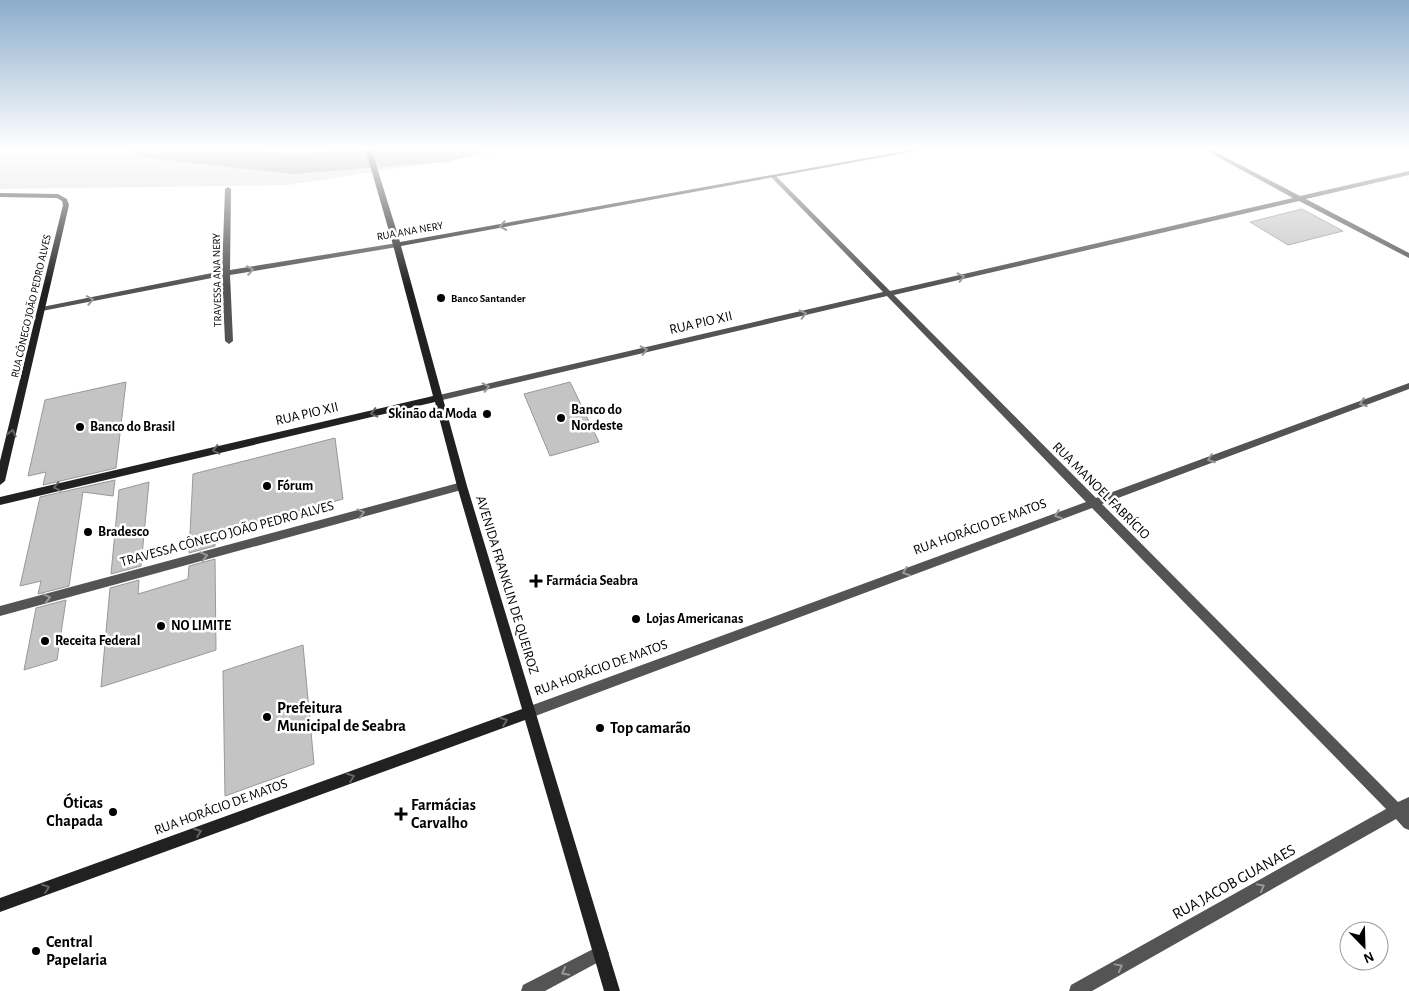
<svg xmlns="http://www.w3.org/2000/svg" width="1409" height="991" font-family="'Alegreya Sans',sans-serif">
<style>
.green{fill:#dbdbdb}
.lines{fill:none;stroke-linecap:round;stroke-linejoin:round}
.river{fill:#a2a2a2;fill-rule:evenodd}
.building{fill:#c4c4c4;stroke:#989898}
.street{fill:#545454;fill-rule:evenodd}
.secondary{fill:#212121;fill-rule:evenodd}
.oneway{stroke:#646464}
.oneway2{stroke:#989898}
.poi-dot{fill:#000;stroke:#fff;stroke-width:2}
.labels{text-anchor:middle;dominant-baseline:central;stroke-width:5;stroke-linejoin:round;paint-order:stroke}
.far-street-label{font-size:11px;fill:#000;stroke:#fff}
.far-poi-label{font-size:11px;font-weight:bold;fill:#000;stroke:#fff;text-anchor:start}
.street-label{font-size:14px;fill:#000;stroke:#fff}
.poi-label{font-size:14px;font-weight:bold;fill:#000;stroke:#fff;text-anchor:start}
.near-poi-label{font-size:16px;font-weight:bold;fill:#000;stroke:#fff;text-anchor:start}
.near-street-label{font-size:16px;fill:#000;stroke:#fff}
</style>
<rect width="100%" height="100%" fill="#fff"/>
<path class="green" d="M0,148H529L288,185L0,189Z"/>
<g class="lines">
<path class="river" d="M131,148H233L292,154L376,148H478L473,155L447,162L292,174L147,158L136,155Z"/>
</g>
<g class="building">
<path d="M1302,209L1343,231L1288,245L1250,222Z"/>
<path d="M126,382L116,468L43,485L46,472L28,476L45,400Z"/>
<path d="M570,382L599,442L550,456L524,394Z"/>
<path d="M335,438L343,499L215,534V546L189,553L193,474Z"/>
<path d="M115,480L113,496L83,492L69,586L38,594L41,581L20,586L40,497Z"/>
<path d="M149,482L141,566L111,574L119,490Z"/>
<path d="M215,559L216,650L101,687L110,588L139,580L138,594L188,579L189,566Z"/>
<path d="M66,600L57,660L24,670L36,608Z"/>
<path d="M303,645L314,764L225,796L223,671Z"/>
</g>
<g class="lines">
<g class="street">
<path d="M1201,148H1208L1300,196L1409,171V175L1306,199L1409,253V258L1299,201L894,295L1096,498L1409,383V389L1102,504L1398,802L1409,797V830L1404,828L1396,819L1092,991H1069L1071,985L1386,809L1092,508L530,718L526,716L524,712L526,708L530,706L1086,502L887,296L438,401L434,398L435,396L883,292L772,178V176H776L890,291L1293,198Z"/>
<path d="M228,187L231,189L230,270L397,243L401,245L397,247L230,275L233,341L229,344L225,341L222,276L42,311L38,309L42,307L222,271L225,189Z"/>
<path d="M462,482L465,483L467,486L465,489L0,616V606Z"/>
<path d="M601,945L606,948L609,953L606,958L545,991H521L523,985Z"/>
</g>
<g class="secondary">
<path d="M365,148H371L400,242L921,148H932L401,246L467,486L620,991H604L525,720L0,912V898L522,709L457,486L435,402L0,505V497L433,396L393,245Z"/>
<path d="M0,193L58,194L67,199L69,205L5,481L0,485V461L63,205L62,201L57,198L0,197Z"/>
</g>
</g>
<defs><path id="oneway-chevron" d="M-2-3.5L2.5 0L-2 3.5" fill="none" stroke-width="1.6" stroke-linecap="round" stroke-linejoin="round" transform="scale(1.25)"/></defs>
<g class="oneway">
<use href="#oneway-chevron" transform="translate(503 226) rotate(170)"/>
<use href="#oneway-chevron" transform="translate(374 413) rotate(167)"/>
<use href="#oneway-chevron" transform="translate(12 433) rotate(-76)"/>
<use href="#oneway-chevron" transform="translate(216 450) rotate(167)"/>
<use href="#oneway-chevron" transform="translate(57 487) rotate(167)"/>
<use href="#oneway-chevron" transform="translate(504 721) rotate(-20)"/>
<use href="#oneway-chevron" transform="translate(351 777) rotate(-20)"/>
<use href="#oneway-chevron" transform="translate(198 832) rotate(-20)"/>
<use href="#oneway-chevron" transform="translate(46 888) rotate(-20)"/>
</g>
<g class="oneway2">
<use href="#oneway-chevron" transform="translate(250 270) rotate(-9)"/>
<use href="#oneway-chevron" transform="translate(961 277) rotate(-13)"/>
<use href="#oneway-chevron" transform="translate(90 300) rotate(-11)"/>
<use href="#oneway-chevron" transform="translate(803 314) rotate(-13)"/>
<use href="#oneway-chevron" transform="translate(644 350) rotate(-13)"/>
<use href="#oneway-chevron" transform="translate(486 387) rotate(-13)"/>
<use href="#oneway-chevron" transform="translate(1363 403) rotate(160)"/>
<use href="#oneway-chevron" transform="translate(1211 459) rotate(160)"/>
<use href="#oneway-chevron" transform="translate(361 513) rotate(-15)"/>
<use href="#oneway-chevron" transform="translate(1058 515) rotate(160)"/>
<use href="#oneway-chevron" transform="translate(204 556) rotate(-15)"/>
<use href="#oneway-chevron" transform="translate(906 572) rotate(160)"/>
<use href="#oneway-chevron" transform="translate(47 598) rotate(-15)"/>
<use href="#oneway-chevron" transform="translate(1261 887) rotate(-29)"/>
<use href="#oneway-chevron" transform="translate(1119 967) rotate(-29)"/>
<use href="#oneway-chevron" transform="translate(565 972) rotate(152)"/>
</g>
<linearGradient id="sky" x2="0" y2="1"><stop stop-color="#8cadcc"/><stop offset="0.52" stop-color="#fff"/><stop offset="1" stop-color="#fff" stop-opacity="0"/></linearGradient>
<rect width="1409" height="286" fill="url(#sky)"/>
<g class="poi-dot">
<circle cx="441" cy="298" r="5"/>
<circle cx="487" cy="414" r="5"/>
<circle cx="561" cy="418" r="5"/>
<circle cx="80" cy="427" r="5"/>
<circle cx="267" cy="486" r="5"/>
<circle cx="88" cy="532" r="5"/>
<path d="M533.5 573.5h5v5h5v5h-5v5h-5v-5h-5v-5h5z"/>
<circle cx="636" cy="619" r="5"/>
<circle cx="161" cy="626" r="5"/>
<circle cx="45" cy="641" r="5"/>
<circle cx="267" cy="717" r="5"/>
<circle cx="600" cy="728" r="5"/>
<circle cx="113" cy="812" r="5"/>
<path d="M398.5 806.5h5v5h5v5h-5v5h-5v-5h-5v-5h5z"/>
<circle cx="36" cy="951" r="5"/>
</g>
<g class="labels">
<g class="far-street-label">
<text transform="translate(410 231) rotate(-10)">RUA ANA NERY</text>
<text transform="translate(217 280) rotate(-91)">TRAVESSA ANA NERY</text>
<text transform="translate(31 306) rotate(-77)">RUA CÔNEGO JOÃO PEDRO ALVES</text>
</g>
<g class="far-poi-label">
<text x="451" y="298">Banco Santander</text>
</g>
<g class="street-label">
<text transform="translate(701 323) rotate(-13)">RUA PIO XII</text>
<text transform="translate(307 414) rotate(-13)">RUA PIO XII</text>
<text transform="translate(1101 491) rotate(45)">RUA MANOEL FABRÍCIO</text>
<text transform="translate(980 527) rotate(-20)">RUA HORÁCIO DE MATOS</text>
<text transform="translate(227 534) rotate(-15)">TRAVESSA CÔNEGO JOÃO PEDRO ALVES</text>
<text transform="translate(507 585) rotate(73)">AVENIDA FRANKLIN DE QUEIROZ</text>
<text transform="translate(601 668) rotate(-20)">RUA HORÁCIO DE MATOS</text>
<text transform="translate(221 807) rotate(-20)">RUA HORÁCIO DE MATOS</text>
</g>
<g class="poi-label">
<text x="571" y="410">Banco do<tspan x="571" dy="16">Nordeste</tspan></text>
<text x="477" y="414" text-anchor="end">Skinão da Moda</text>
<text x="90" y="427">Banco do Brasil</text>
<text x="277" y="486">Fórum</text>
<text x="98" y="532">Bradesco</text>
<text x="546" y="581">Farmácia Seabra</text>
<text x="646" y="619">Lojas Americanas</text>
<text x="171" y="626">NO LIMITE</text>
<text x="55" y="641">Receita Federal</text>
</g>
<g class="near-poi-label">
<text x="277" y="708">Prefeitura<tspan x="277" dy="18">Municipal de Seabra</tspan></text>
<text x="610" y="728">Top camarão</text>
<text x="103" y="803" text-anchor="end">Óticas<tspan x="103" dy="18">Chapada</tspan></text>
<text x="411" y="805">Farmácias<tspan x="411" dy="18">Carvalho</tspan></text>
<text x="46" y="942">Central<tspan x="46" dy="18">Papelaria</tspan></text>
</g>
<g class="near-street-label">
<text transform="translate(1234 882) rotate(-29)">RUA JACOB GUANAES</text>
</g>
</g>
<g transform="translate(1364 946) rotate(157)"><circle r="24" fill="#ffffff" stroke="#999999"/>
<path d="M0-4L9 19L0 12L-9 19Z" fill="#000000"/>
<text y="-8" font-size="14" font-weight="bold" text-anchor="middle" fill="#000000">N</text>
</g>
</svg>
